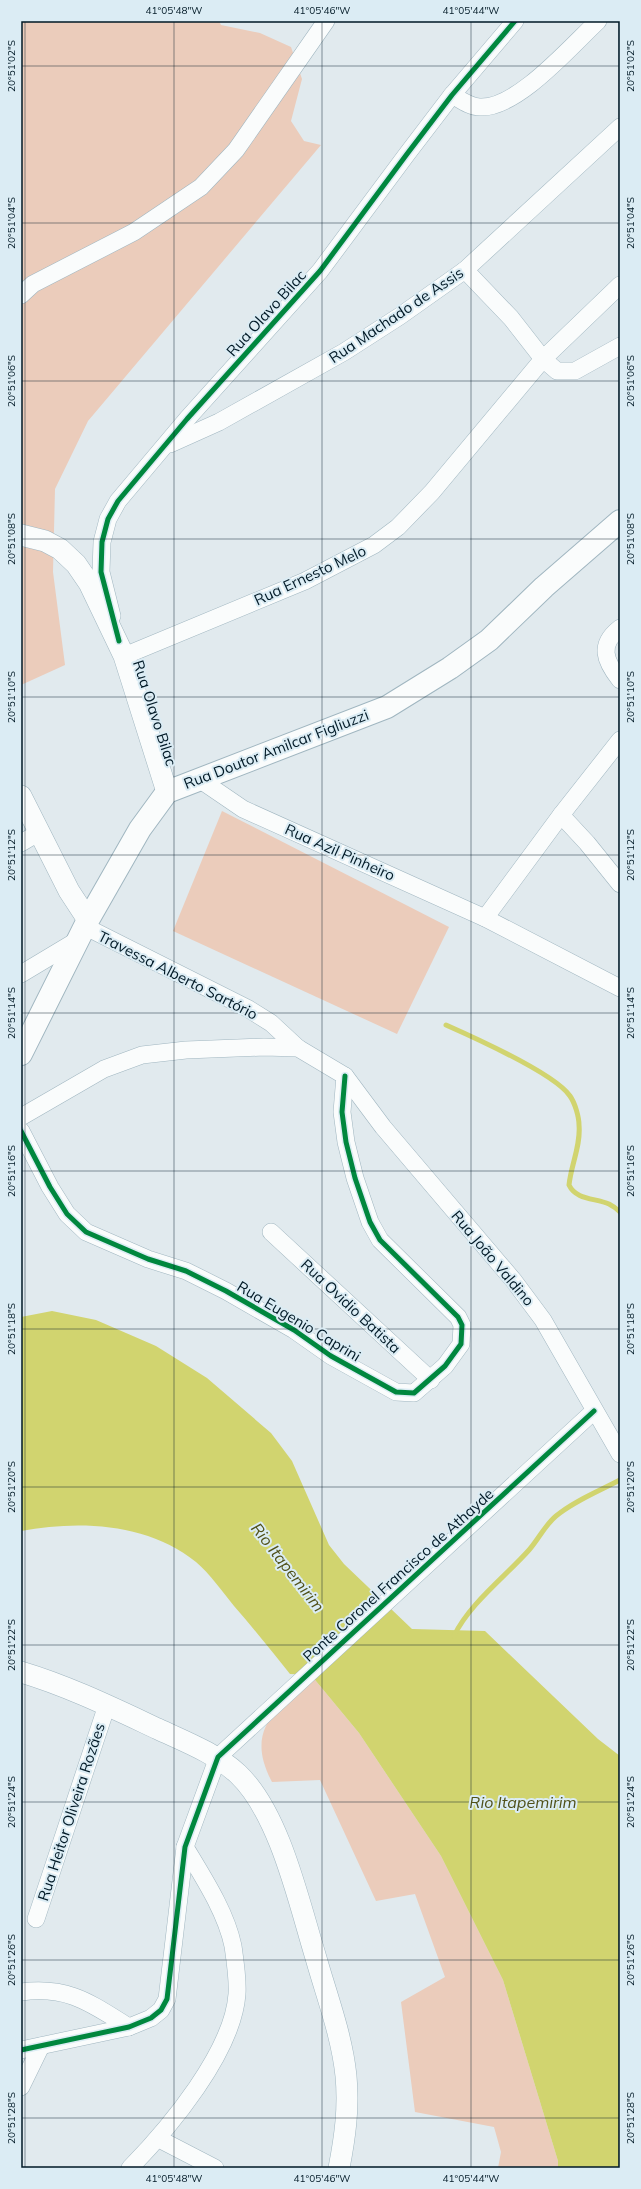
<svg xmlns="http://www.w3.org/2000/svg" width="641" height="2189" font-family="Mulish,sans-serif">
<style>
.green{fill:#ebccbb}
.water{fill:#d1d46f}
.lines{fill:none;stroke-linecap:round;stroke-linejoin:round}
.stream{stroke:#d1d46f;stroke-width:5}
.minor-casing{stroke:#a0b6c0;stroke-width:18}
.tertiary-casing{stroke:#a0b6c0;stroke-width:22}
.secondary-casing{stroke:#a0b6c0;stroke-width:24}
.minor{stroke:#fafcfc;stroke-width:17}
.tertiary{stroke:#fafcfc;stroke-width:21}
.secondary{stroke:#fafcfc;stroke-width:22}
.cycleway-casing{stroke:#dbecf4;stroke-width:8}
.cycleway{stroke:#00873e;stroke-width:5}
.ticks{fill:none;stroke:#001926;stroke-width:1;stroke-opacity:0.45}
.labels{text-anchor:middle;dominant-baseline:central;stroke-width:4;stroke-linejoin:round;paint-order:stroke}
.street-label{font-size:15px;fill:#001926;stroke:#dbecf4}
.water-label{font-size:16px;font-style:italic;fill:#505119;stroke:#dbecf4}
.neatline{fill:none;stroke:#001926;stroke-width:1.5}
.ticks-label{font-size:10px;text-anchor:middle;fill:#001926}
</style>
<rect width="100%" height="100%" fill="#e1eaee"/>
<g class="green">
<path d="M21,21H219L221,25L260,33L291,47L302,79L291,121L304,141L321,145L88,421L55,489L53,572L65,665L21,685Z"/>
<path d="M222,811L449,927L397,1034L173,931Z"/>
<path d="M311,1675L359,1733L441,1856L503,1980L558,2161V2168H498L501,2152L494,2127L415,2112L401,2002L445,1977L415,1894L376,1901L320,1780L272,1782C244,1729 277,1710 311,1675Z"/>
</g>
<path class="water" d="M52,1311L96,1320L156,1346L207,1378L271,1433L292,1461L329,1545L344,1564L412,1629L485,1631L598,1739L620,1756V2168H558V2161L503,1980L441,1856L359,1733L311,1675L290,1674C272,1651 253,1628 234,1606C222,1591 210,1574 196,1562C148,1523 79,1520 21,1531V1317Z"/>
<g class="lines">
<g class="stream">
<path d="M446,1025C473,1037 555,1074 570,1096C575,1103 579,1117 579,1125C581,1145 571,1165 569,1185C576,1200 595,1198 609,1204C613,1206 617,1209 620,1212"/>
<path d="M454,1636C469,1604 506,1576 529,1550C538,1540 545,1525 556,1516C574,1501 599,1491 620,1480"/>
</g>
<g class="minor-casing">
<g id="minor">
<path d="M452,95C461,100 470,107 480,107C517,109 571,46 598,21"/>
<path d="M465,270L511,318L543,359L557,371H575L620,346"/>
<path d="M21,295L33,284L134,232L201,187L236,150L326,21"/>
<path d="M170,444L219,422L344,352L400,316L465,270L620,127"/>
<path d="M112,616L101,572L102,542L108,519L118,501L187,419L320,271L407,154L452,95L515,21"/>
<path d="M620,628C598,645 605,661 620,680"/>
<path d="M124,656L305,581L374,545L398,527L432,492L543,359L620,285"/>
<path d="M199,779L243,809L485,918L620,988"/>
<path d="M561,815L587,843L620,884"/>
<path d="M21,843L38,833"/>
<path d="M485,918L561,815L620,740"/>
<path d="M84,926L247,1008L271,1023L298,1048"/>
<path d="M21,974L76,941"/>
<path d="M21,1117L104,1069L142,1055L186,1050L264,1047L298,1048L345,1076L383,1127L514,1281L543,1320L620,1454"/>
<path d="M21,1131L50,1187L67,1214L86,1232L148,1259L186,1271L226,1291L294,1330L331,1356L396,1392L414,1393L445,1366L461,1344L462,1325L458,1317L380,1240L370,1222L355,1178L346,1142L342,1112L345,1076"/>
<path d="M271,1232L431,1380"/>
<path d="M36,1919L107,1705"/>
<path d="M21,1992C69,1986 90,2003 129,2027"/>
<path d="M21,2050L129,2027L151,2018L161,2010L167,1999L185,1847L218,1757L594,1411"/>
<path d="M21,2087L41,2046"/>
<path d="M159,2139L215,2168"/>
<path d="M130,2168C169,2128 233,2052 237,1994C238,1979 235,1960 233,1946C226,1912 203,1877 185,1847"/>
</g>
</g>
<g class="tertiary-casing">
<g id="tertiary">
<path d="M21,535L45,541L60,549L76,564L89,583L124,656L167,792"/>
<path d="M21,796L69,891L88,920"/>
<path d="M21,1672C68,1686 113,1708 158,1729C186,1742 215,1753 238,1774C280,1814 299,1903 316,1958C327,1997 342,2036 346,2076C349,2108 345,2137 339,2168"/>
</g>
</g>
<g class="secondary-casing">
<path id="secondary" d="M21,1054L88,920L140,829L167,792L387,707L450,668L489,640L544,587L620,521"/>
</g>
<use href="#minor" class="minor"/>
<use href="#tertiary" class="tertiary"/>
<use href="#secondary" class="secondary"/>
<g class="cycleway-casing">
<g id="cycleway">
<path d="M119,641L101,572L102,542L108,519L118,501L187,419L320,271L407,154L452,95L515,21"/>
<path d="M21,1131L50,1187L67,1214L86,1232L148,1259L186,1271L226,1291L294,1330L331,1356L396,1392L414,1393L445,1366L461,1344L462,1325L458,1317L380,1240L370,1222L355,1178L346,1142L342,1112L345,1076"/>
<path d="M21,2050L129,2027L151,2018L161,2010L167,1999L185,1847L218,1757L594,1411"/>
</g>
</g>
<use href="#cycleway" class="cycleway"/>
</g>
<path class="ticks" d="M25,21V2168M174,21V2168M322,21V2168M471,21V2168M619,21V2168M21,66H620M21,223H620M21,381H620M21,539H620M21,697H620M21,855H620M21,1013H620M21,1171H620M21,1329H620M21,1487H620M21,1645H620M21,1802H620M21,1960H620M21,2118H620"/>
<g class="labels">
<g class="street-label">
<text transform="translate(266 313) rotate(-48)">Rua Olavo Bilac</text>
<text transform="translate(396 315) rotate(-34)">Rua Machado de Assis</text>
<text transform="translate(310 575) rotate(-25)">Rua Ernesto Melo</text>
<text transform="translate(155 713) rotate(72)">Rua Olavo Bilac</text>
<text transform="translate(276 749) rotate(-21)">Rua Doutor Amilcar Figliuzzi</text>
<text transform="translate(340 852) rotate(24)">Rua Azil Pinheiro</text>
<text transform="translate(178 975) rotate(27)">Travessa Alberto Sartório</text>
<text transform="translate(493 1258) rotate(50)">Rua João Valdino</text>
<text transform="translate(351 1306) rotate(43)">Rua Ovidio Batista</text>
<text transform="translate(299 1321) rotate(31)">Rua Eugenio Caprini</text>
<text transform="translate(398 1575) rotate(-42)">Ponte Coronel Francisco de Athayde</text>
<text transform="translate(71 1812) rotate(-72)">Rua Heitor Oliveira Rozães</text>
</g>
<g class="water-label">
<text transform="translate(288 1567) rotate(52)">Rio Itapemirim</text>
<text x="523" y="1802">Rio Itapemirim</text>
</g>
</g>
<rect width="641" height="2189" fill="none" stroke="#dbecf4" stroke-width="44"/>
<rect x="22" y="22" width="597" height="2145" class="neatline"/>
<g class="ticks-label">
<text x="174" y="14">41°05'48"W</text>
<text x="322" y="14">41°05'46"W</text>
<text x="471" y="14">41°05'44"W</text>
<text transform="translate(11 66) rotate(-90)" y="4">20°51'02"S</text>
<text transform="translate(630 66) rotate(-90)" y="4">20°51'02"S</text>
<text transform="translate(11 223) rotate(-90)" y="4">20°51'04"S</text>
<text transform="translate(630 223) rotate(-90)" y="4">20°51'04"S</text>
<text transform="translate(11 381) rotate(-90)" y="4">20°51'06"S</text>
<text transform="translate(630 381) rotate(-90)" y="4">20°51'06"S</text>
<text transform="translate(11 539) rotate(-90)" y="4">20°51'08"S</text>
<text transform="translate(630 539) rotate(-90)" y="4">20°51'08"S</text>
<text transform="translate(11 697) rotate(-90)" y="4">20°51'10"S</text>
<text transform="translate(630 697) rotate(-90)" y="4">20°51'10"S</text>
<text transform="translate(11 855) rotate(-90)" y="4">20°51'12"S</text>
<text transform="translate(630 855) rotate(-90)" y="4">20°51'12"S</text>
<text transform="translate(11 1013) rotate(-90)" y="4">20°51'14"S</text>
<text transform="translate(630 1013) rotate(-90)" y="4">20°51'14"S</text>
<text transform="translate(11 1171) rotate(-90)" y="4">20°51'16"S</text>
<text transform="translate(630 1171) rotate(-90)" y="4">20°51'16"S</text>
<text transform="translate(11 1329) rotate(-90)" y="4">20°51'18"S</text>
<text transform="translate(630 1329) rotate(-90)" y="4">20°51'18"S</text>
<text transform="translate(11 1487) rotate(-90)" y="4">20°51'20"S</text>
<text transform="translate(630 1487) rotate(-90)" y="4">20°51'20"S</text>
<text transform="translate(11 1645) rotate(-90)" y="4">20°51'22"S</text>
<text transform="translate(630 1645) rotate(-90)" y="4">20°51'22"S</text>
<text transform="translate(11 1802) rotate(-90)" y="4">20°51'24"S</text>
<text transform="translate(630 1802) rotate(-90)" y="4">20°51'24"S</text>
<text transform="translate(11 1960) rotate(-90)" y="4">20°51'26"S</text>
<text transform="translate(630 1960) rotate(-90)" y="4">20°51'26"S</text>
<text transform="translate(11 2118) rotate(-90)" y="4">20°51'28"S</text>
<text transform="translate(630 2118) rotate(-90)" y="4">20°51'28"S</text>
<text x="174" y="2182">41°05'48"W</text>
<text x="322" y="2182">41°05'46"W</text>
<text x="471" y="2182">41°05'44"W</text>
</g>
</svg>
